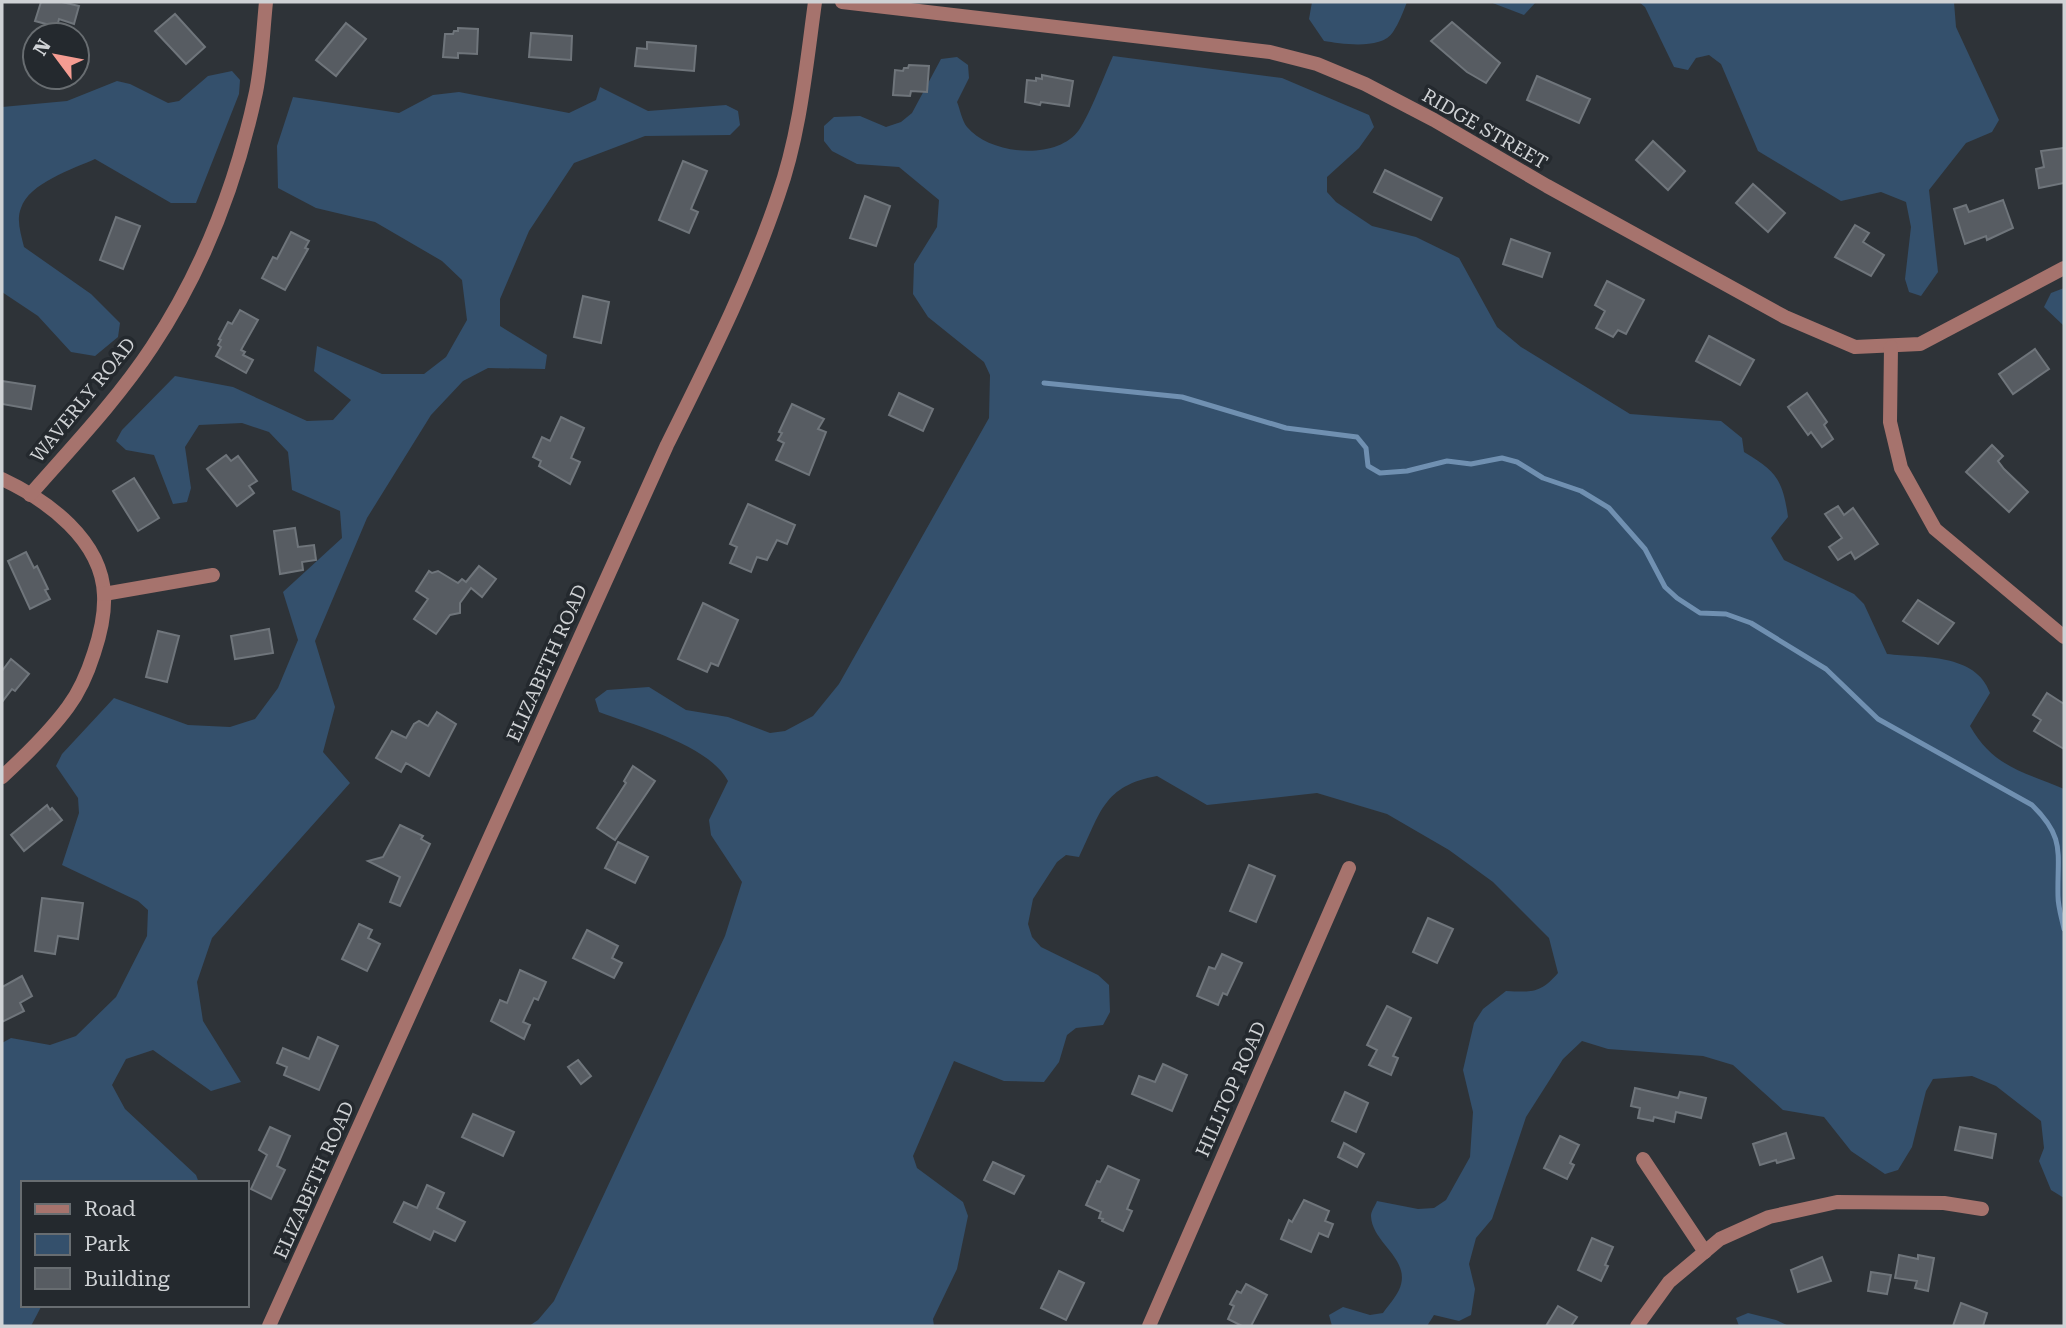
<svg xmlns="http://www.w3.org/2000/svg" width="2066" height="1328" font-family="'Roboto Serif',serif">
<style>
.green{fill:#34506c}
.lines{fill:none;stroke-linecap:round;stroke-linejoin:round}
.stream{stroke:#7090b1;stroke-width:5}
.building{fill:#575c62;stroke:#6f757b;stroke-width:2}
.street{stroke:#a6736d;stroke-width:14}
.labels{text-anchor:middle;dominant-baseline:central;stroke-width:7;stroke-linejoin:round;paint-order:stroke}
.street-label{font-size:19px;fill:#cfd2d5;stroke:#24292e}
</style>
<rect width="100%" height="100%" fill="#2e3338"/>
<g class="green">
<path d="M1312,2H1407C1403,12 1399,23 1393,32C1382,50 1342,44 1324,41L1309,19Z"/>
<path d="M1490,2H1536L1524,15Z"/>
<path d="M1639,2H1954L1956,27L1999,120L1992,132L1966,143L1929,190L1938,272L1921,296L1909,292L1905,279L1911,227L1906,202L1881,192L1841,201L1758,151L1721,64L1709,55L1696,58L1688,70L1674,67L1645,7Z"/>
<path d="M1113,56L1282,78L1369,115L1374,127L1359,148L1327,177V192L1336,202L1372,226L1416,237L1459,258L1497,327L1521,347L1630,414L1721,421L1742,438L1744,452C1776,471 1783,480 1788,517L1771,538L1784,560L1854,594L1864,604L1887,654C1922,658 1976,653 1990,693L1970,726C1993,767 2024,772 2064,789V1198L2051,1190L2039,1161L2044,1148L2041,1121L1996,1086L1972,1076L1933,1079L1926,1091L1912,1147L1898,1170L1885,1174L1851,1151L1824,1117L1783,1110L1733,1065L1703,1056L1608,1049L1582,1041L1563,1059L1526,1117L1492,1219L1476,1238L1469,1264L1475,1289L1471,1315L1459,1321L1434,1315L1427,1326H1332L1329,1315L1343,1307L1370,1315L1383,1313C1388,1306 1395,1298 1399,1290C1413,1259 1372,1244 1371,1216C1371,1211 1375,1206 1377,1201L1418,1209L1434,1208L1446,1200L1470,1157L1473,1112L1463,1070L1474,1023L1483,1009L1506,991C1531,992 1540,994 1558,973L1549,938L1493,882L1449,850L1387,814L1317,793L1207,805L1157,776C1103,786 1101,812 1079,857L1066,855L1057,862L1033,899L1028,924L1032,937L1041,947L1098,975L1109,985L1110,1012L1103,1025L1076,1028L1067,1035L1059,1062L1044,1082L1004,1081L954,1061L913,1156L917,1168L963,1202L968,1216L957,1269L933,1319L934,1326H529L538,1320L554,1301L725,936L742,882L711,835L709,820L728,781C709,745 636,726 599,712L595,699L607,690L649,687L686,710L728,717L770,733L785,731L813,716L839,684L989,418L990,375L984,362L928,317L913,294L914,264L937,227L939,200L899,167L857,164L832,151L824,141V126L834,117L860,116L886,127L901,122L912,113L941,59L957,57L968,65L969,78L957,102C960,109 962,121 967,127C990,155 1057,161 1079,130C1091,112 1104,76 1113,56Z"/>
<path d="M232,71L240,80L239,94L196,203H171L95,159C73,169 29,183 21,208C16,220 21,234 24,247L91,294L120,323L118,337L95,356L71,352L38,316L2,292V107L67,101L117,81L130,84L168,103L179,101L208,76Z"/>
<path d="M600,87L648,111L726,105L738,111L740,125L730,135L645,136L574,163L529,231L500,299V326L547,355L545,369L488,368L463,381L431,415L367,518L315,641L335,707L323,752L350,783L212,938L197,982L203,1021L241,1082L211,1091L153,1050L126,1059L112,1085L125,1109L196,1175L199,1183H23V1305H42L31,1326H2V1043L11,1038L50,1045L76,1036L116,997L147,936L148,910L138,901L62,865L79,813L78,798L56,766L62,754L114,698L188,725L230,727L255,719L278,688L298,640L283,592L342,538L340,511L292,490L288,452L269,432L242,423L199,425L185,447L191,488L187,502L173,504L154,455L126,450L116,441L122,430L175,376L233,387L307,421L333,420L351,400L314,371L317,346L382,374H424L446,357L467,320L462,280L442,261L375,222L316,208L278,188L277,146L293,97L399,113L433,95L459,92L569,113L596,100Z"/>
<path d="M2064,288V326L2044,307L2051,293Z"/>
<path d="M1748,1313L1776,1320L1789,1326H1739L1736,1318Z"/>
</g>
<g class="lines">
<path class="stream" d="M1044,383L1182,397L1286,428L1357,437L1366,448L1368,466L1380,473L1407,471L1447,461L1471,464L1502,458L1517,462L1543,478L1581,491L1609,508L1645,549L1665,587L1677,598L1700,613L1726,614L1751,623L1826,669L1878,719L2032,805C2066,838 2057,853 2058,896C2058,907 2062,919 2064,929"/>
</g>
<g class="building">
<path d="M41,2H62L79,6L74,24L59,19L57,27L35,21Z"/>
<path d="M175,14L205,47L186,64L155,31Z"/>
<path d="M1452,22L1500,63L1486,83L1467,72L1431,41Z"/>
<path d="M346,23L366,39L336,76L316,60Z"/>
<path d="M458,28L478,29L477,54L458,53V58L443,57L445,34H453L454,31H458Z"/>
<path d="M531,33L572,36L571,60L529,57Z"/>
<path d="M647,42L696,46L694,71L635,66L637,48L647,49Z"/>
<path d="M909,65L929,66L927,92L911,91L910,96L893,95L895,70L903,71L904,68H908Z"/>
<path d="M1042,75L1073,81L1069,106L1041,102L1040,105L1025,102L1027,80L1036,81V78L1042,79Z"/>
<path d="M1537,76L1590,99L1579,123L1527,100Z"/>
<path d="M1653,141L1685,171L1668,190L1636,160Z"/>
<path d="M2064,148V183L2039,188L2036,169L2044,167L2041,151Z"/>
<path d="M683,161L707,171L691,209L698,212L689,233L659,220Z"/>
<path d="M1385,170L1442,198L1431,220L1374,192Z"/>
<path d="M1753,184L1785,213L1768,232L1736,203Z"/>
<path d="M865,196L890,206L876,246L850,238Z"/>
<path d="M2003,200L2013,228L1987,240L1986,236L1965,244L1954,209L1966,205L1969,212Z"/>
<path d="M116,217L140,226L123,269L100,260Z"/>
<path d="M1855,225L1869,233L1863,242L1884,255L1871,276L1835,257Z"/>
<path d="M291,232L309,241L305,248L308,249L285,290L262,278L273,257L277,259Z"/>
<path d="M1511,239L1550,253L1542,277L1503,264Z"/>
<path d="M1607,281L1644,300L1626,334L1618,330L1613,337L1596,328L1605,311L1595,305Z"/>
<path d="M583,296L609,302L601,343L574,337Z"/>
<path d="M240,310L258,320L241,350L245,352L243,355L253,360L246,373L216,356L221,347L218,345L221,340L219,339L228,322L232,324Z"/>
<path d="M1709,336L1754,360L1740,385L1696,361Z"/>
<path d="M2035,349L2049,369L2013,394L1999,374Z"/>
<path d="M2,381L35,386L31,409L2,404Z"/>
<path d="M899,393L933,409L923,431L889,415Z"/>
<path d="M1807,393L1827,422L1824,425L1833,439L1822,447L1811,432L1808,435L1788,407Z"/>
<path d="M792,404L824,419L818,429L826,432L809,475L776,460L784,443L778,440L782,433L779,432Z"/>
<path d="M561,417L584,428L571,458L580,462L570,484L539,466L541,461L533,457L542,437L550,441Z"/>
<path d="M1992,445L2003,456L1998,461L2004,469L2028,492L2009,512L1966,472Z"/>
<path d="M226,455L231,461L238,456L257,481L249,486L254,493L237,506L207,469Z"/>
<path d="M134,478L159,518L138,531L113,491Z"/>
<path d="M748,504L795,525L787,544L777,540L767,560L757,557L751,572L730,563L737,547L730,544Z"/>
<path d="M1838,506L1844,515L1853,508L1878,544L1855,559L1851,552L1838,560L1829,547L1842,538L1825,514Z"/>
<path d="M295,528L298,547L314,545L316,560L302,562L303,570L280,574L274,531Z"/>
<path d="M26,552L34,568L37,566L48,589L45,590L50,599L30,609L8,561Z"/>
<path d="M479,566L496,579L482,597L471,588L460,603V613L450,615L436,634L414,619L428,599L416,591L429,571L432,573L438,571L458,583L462,579L466,582Z"/>
<path d="M1918,600L1954,623L1938,644L1903,621Z"/>
<path d="M703,603L738,620L718,666L711,663L707,672L678,659Z"/>
<path d="M269,629L273,653L235,659L231,636Z"/>
<path d="M158,631L179,636L167,682L146,677Z"/>
<path d="M11,659L29,674L15,691L12,689L2,702V671Z"/>
<path d="M2047,693L2064,704V749L2034,731L2041,720L2033,715Z"/>
<path d="M437,712L456,724L429,776L406,763L401,772L376,758L392,731L406,738L414,724L419,721L428,726Z"/>
<path d="M633,766L655,781L615,840L597,828L626,783L624,781Z"/>
<path d="M47,805L50,810L52,808L62,820L24,851L11,835Z"/>
<path d="M400,825L423,836L421,839L430,844L400,906L390,902L400,877L368,861L383,857Z"/>
<path d="M618,842L648,857L635,883L605,868Z"/>
<path d="M1249,865L1275,876L1256,922L1230,911Z"/>
<path d="M42,898L83,903L78,939L58,936L55,954L35,951Z"/>
<path d="M1428,918L1453,929L1437,963L1413,952Z"/>
<path d="M359,924L372,930L368,938L380,944L367,971L342,959Z"/>
<path d="M587,930L618,946L612,958L622,963L614,978L573,958Z"/>
<path d="M1222,954L1242,963L1227,995L1223,993L1218,1005L1197,996L1209,967L1215,969Z"/>
<path d="M520,970L546,982L538,1000L534,998L523,1022L530,1025L524,1039L491,1021L500,1000L507,1003Z"/>
<path d="M22,976L32,996L20,1003L24,1011L2,1022V987Z"/>
<path d="M1387,1006L1411,1018L1393,1056L1398,1058L1391,1075L1369,1065L1377,1050L1367,1045Z"/>
<path d="M318,1037L338,1046L319,1090L284,1075L287,1067L277,1063L283,1048L309,1059Z"/>
<path d="M578,1060L591,1076L581,1084L568,1067Z"/>
<path d="M1163,1064L1187,1075L1172,1111L1132,1094L1139,1076L1155,1082Z"/>
<path d="M1635,1088L1678,1098L1680,1092L1706,1098L1701,1118L1676,1112L1674,1122L1654,1117L1653,1121L1638,1118L1640,1108L1631,1106Z"/>
<path d="M1345,1092L1368,1103L1356,1132L1332,1121Z"/>
<path d="M473,1114L514,1132L503,1156L462,1137Z"/>
<path d="M270,1127L290,1136L277,1166L285,1170L271,1199L251,1189L267,1155L259,1150Z"/>
<path d="M1960,1127L1996,1134L1992,1158L1955,1150Z"/>
<path d="M1786,1133L1794,1158L1777,1163L1776,1160L1760,1165L1753,1144Z"/>
<path d="M1560,1136L1579,1145L1570,1163L1574,1165L1567,1179L1544,1168Z"/>
<path d="M1344,1143L1364,1154L1357,1167L1338,1157Z"/>
<path d="M993,1162L1024,1176L1014,1194L984,1180Z"/>
<path d="M1108,1166L1139,1180L1127,1209L1132,1211L1123,1231L1102,1221L1103,1219L1099,1218L1101,1212L1086,1205L1097,1181L1100,1182Z"/>
<path d="M427,1185L444,1193L437,1208L465,1222L455,1241L434,1231L430,1240L394,1222L404,1202L417,1208Z"/>
<path d="M1304,1200L1329,1211L1325,1221L1333,1224L1328,1237L1319,1233L1311,1252L1281,1239L1289,1220L1292,1222Z"/>
<path d="M1592,1238L1613,1247L1605,1265L1608,1266L1601,1281L1578,1270Z"/>
<path d="M1899,1255L1918,1259V1255L1934,1258L1928,1291L1915,1288L1917,1281L1895,1278Z"/>
<path d="M1822,1257L1831,1281L1798,1292L1791,1270Z"/>
<path d="M1059,1271L1084,1283L1066,1320L1041,1308Z"/>
<path d="M1871,1272L1891,1275L1887,1294L1868,1291Z"/>
<path d="M1246,1284L1267,1295L1251,1326H1242L1228,1319L1234,1306L1230,1304L1237,1291L1241,1293Z"/>
<path d="M1961,1303L1987,1313L1983,1326H1953Z"/>
<path d="M1558,1306L1577,1317L1571,1326H1546Z"/>
</g>
<g class="lines">
<g class="street">
<path d="M842,2L1270,52L1317,64L1365,84L1434,120L1547,186L1785,317L1855,347L1920,344L2064,268"/>
<path d="M1891,347L1890,422L1901,468L1935,529L2064,637"/>
<path d="M2,479C47,500 102,540 104,595C105,615 100,635 94,653C88,672 80,691 68,707C49,733 26,755 2,777"/>
<path d="M30,495C72,447 117,400 152,347C203,270 237,181 256,92C262,62 263,31 266,2"/>
<path d="M104,594L213,575"/>
<path d="M1643,1159L1705,1252"/>
<path d="M269,1326L667,445C707,364 749,282 778,196C800,134 806,67 815,2"/>
<path d="M1149,1326L1349,868"/>
<path d="M1637,1326L1669,1282L1720,1239L1769,1217L1837,1202L1944,1203L1982,1209"/>
</g>
</g>
<g class="labels">
<g class="street-label">
<text transform="translate(1485 129) rotate(30)">RIDGE STREET</text>
<text transform="translate(83 400) rotate(-51)">WAVERLY ROAD</text>
<text transform="translate(547 663) rotate(-66)">ELIZABETH ROAD</text>
<text transform="translate(1231 1089) rotate(-66)">HILLTOP ROAD</text>
<text transform="translate(314 1180) rotate(-66)">ELIZABETH ROAD</text>
</g>
</g>
<rect width="2066" height="1328" fill="none" stroke="#cfd2d5" stroke-width="7"/>
<rect x="21" y="1181" width="228" height="126" fill="#24292e" stroke="#686d71" stroke-width="2"/>
<rect x="35" y="1204" width="35" height="10" fill="#a6736d" stroke="#686d71" stroke-width="2"/>
<text x="84" y="1216" font-size="21" fill="#cfd2d5">Road</text>
<rect x="35" y="1234" width="35" height="21" fill="#34506c" stroke="#686d71" stroke-width="2"/>
<text x="84" y="1251" font-size="21" fill="#cfd2d5">Park</text>
<rect x="35" y="1268" width="35" height="21" fill="#575c62" stroke="#686d71" stroke-width="2"/>
<text x="84" y="1286" font-size="21" fill="#cfd2d5">Building</text>
<g transform="translate(56 56) rotate(302)"><circle r="33" fill="#24292e" stroke="#686d71" stroke-width="2"/>
<path d="M0-5L12 26L0 18L-12 26Z" fill="#f59c92"/>
<text y="-10" font-size="19" font-weight="bold" text-anchor="middle" fill="#cfd2d5">N</text>
</g>
</svg>
